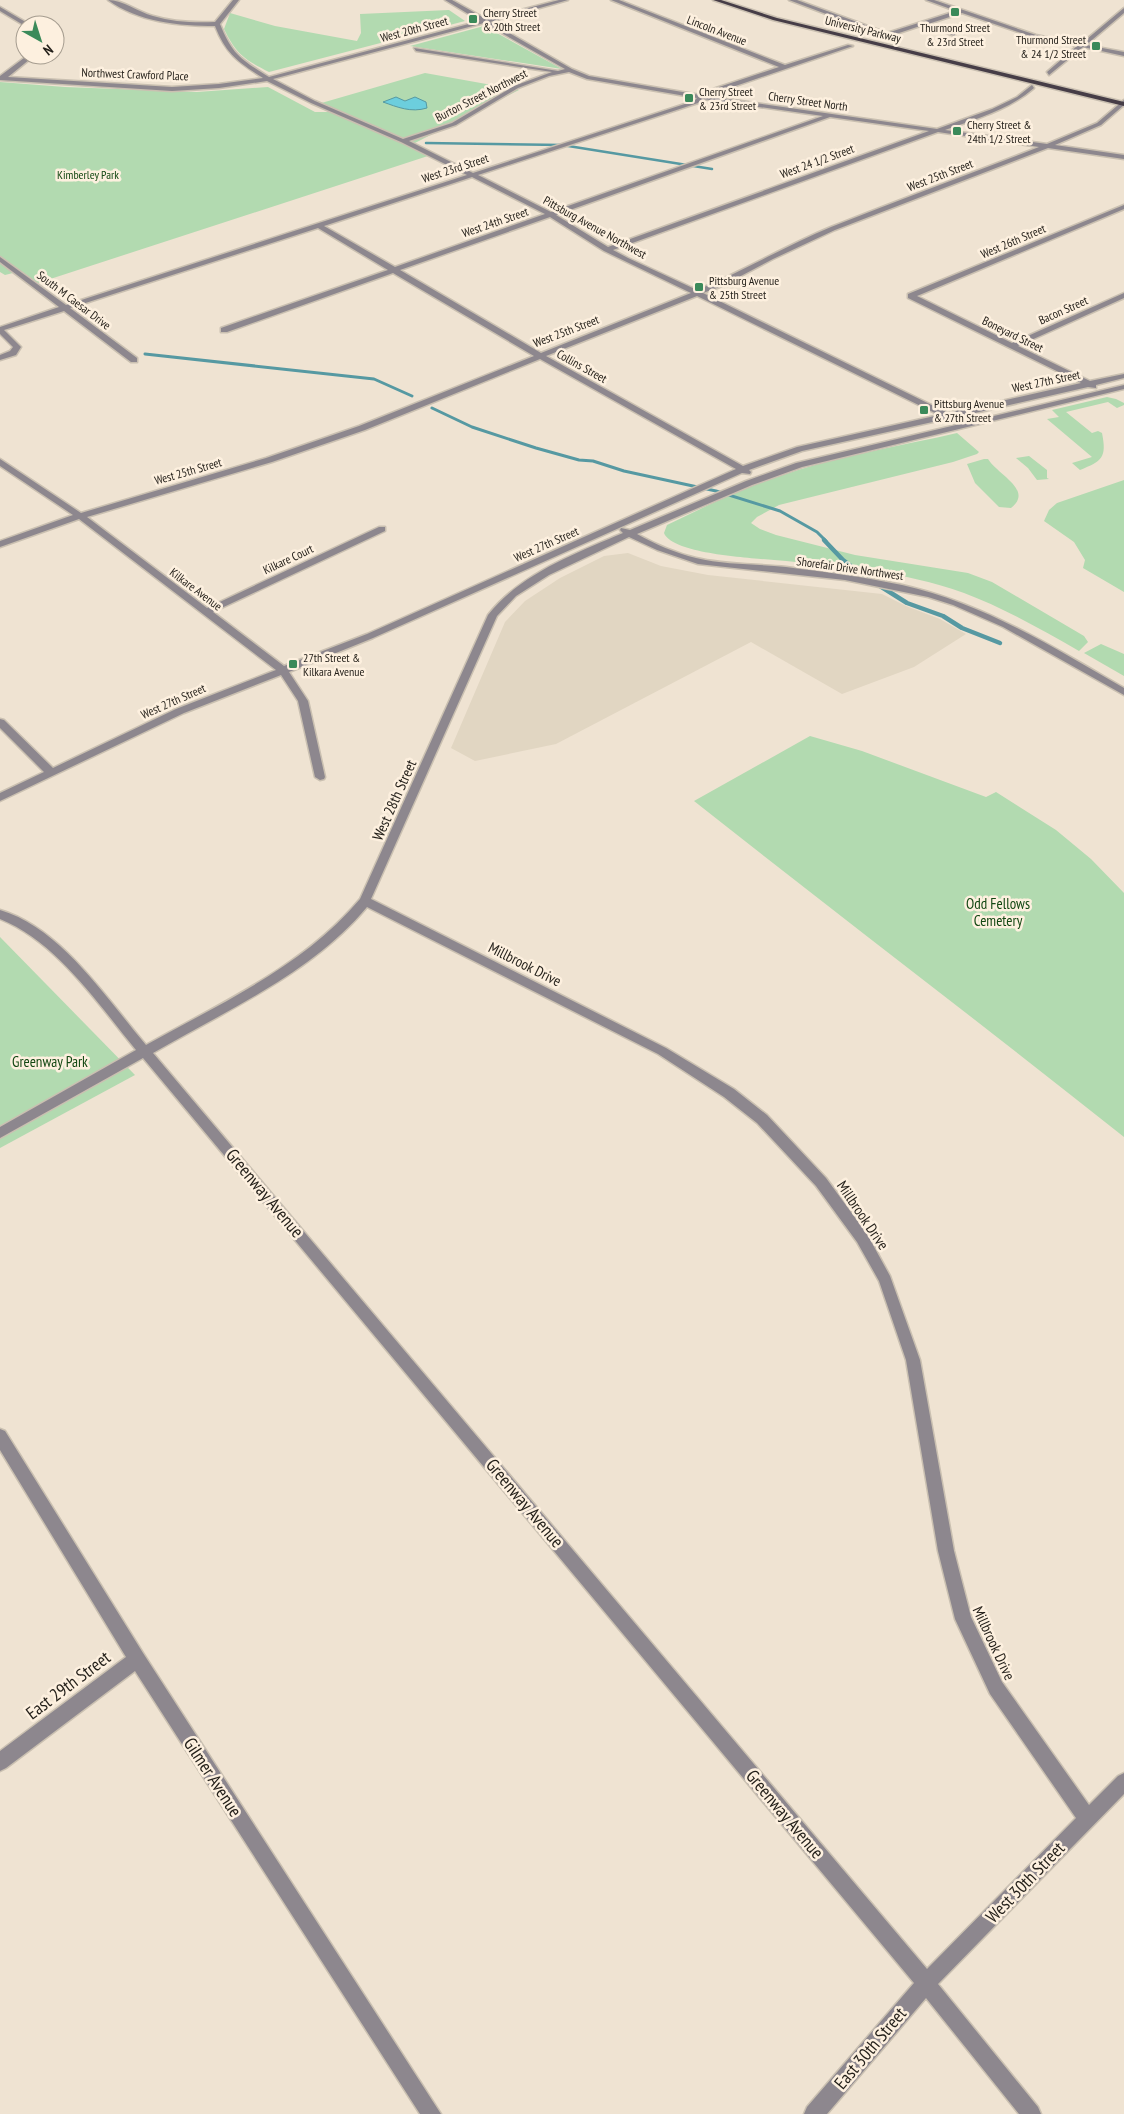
<svg xmlns="http://www.w3.org/2000/svg" width="1124" height="2114" font-family="'PT Sans Narrow',sans-serif">
<style>
.commercial{fill:#e1d6c2}
.green{fill:#b2dab0}
.water{fill:#6ccedd;stroke:#5699a2}
.lines{fill:none;stroke-linecap:round;stroke-linejoin:round}
.stream-far2{stroke:#5699a2;stroke-width:2.5}
.stream-far1{stroke:#5699a2;stroke-width:3}
.stream{stroke:#5699a2;stroke-width:4.5}
.minor-casing{stroke:#cac0b1;stroke-width:3}
.major-casing{stroke:#cac0b1;stroke-width:3}
.minor{fill:#8d878e;fill-rule:evenodd}
.major{fill:#463d47;fill-rule:evenodd}
.poi-dot{fill:#3b8a5a;stroke:#fdf0df;stroke-width:2}
.labels{text-anchor:middle;dominant-baseline:central;stroke-width:5;stroke-linejoin:round;paint-order:stroke}
.far-poi-label{font-size:12px;fill:#221e18;stroke:#fdf0df;text-anchor:start}
.far-street-label{font-size:12px;fill:#221e18;stroke:#fdf0df}
.far-park-label{font-size:12px;fill:#134813;stroke:#fdf0df}
.street-label{font-size:15px;fill:#221e18;stroke:#fdf0df}
.park-label{font-size:15px;fill:#134813;stroke:#fdf0df}
.near-street-label{font-size:18px;fill:#221e18;stroke:#fdf0df}
</style>
<rect width="100%" height="100%" fill="#efe3d2"/>
<path class="commercial" d="M628,553L661,566L708,575L882,594L906,606L940,619L966,634L914,667L842,694L751,642L556,744L475,761L451,748L505,622L525,601L560,578L604,556Z"/>
<g class="green">
<path d="M449,10L465,21L269,72C245,60 236,54 224,29L230,13L275,26L357,41L361,33L360,14Z"/>
<path d="M484,26L562,69L410,46Z"/>
<path d="M425,73L519,90L411,145L431,155L38,283L21,271L5,275L0,272V82L65,87L197,92L268,87L315,112H332L318,104Z"/>
<path d="M1107,397L1116,399L1124,403V405L1117,408L1108,402L1066,412L1092,433L1098,431L1102,433C1107,458 1102,461 1080,470L1072,463L1092,457L1047,419L1059,417L1052,410Z"/>
<path d="M957,433L979,452L977,454L953,462L779,505L757,517L751,523L760,529L776,535L855,555L968,573L992,582L1084,636L1088,642L1079,651C1042,630 1004,608 964,593C903,571 839,566 774,560C752,558 672,554 664,533L667,525C710,504 752,484 798,470C850,454 905,445 957,433Z"/>
<path d="M1029,456L1047,470V478L1049,479L1037,480L1028,468L1016,458Z"/>
<path d="M984,459H988C998,475 1034,490 1011,508L999,507L975,483L967,464Z"/>
<path d="M1124,480V592L1083,568L1085,560L1074,542L1044,521L1049,510L1057,503Z"/>
<path d="M1101,644L1124,654V676L1084,653Z"/>
<path d="M810,736L862,751L986,797L996,792L1056,830L1091,859L1124,893V1137C982,1024 837,914 694,801Z"/>
<path d="M0,937L135,1075L0,1148Z"/>
</g>
<path class="water" d="M396,97L405,101L415,97L426,102L427,108C411,113 397,107 383,102Z"/>
<g class="lines">
<path class="stream-far2" d="M426,143L562,145L712,169"/>
<g class="stream-far1">
<path d="M145,354L374,379L412,396"/>
<path d="M432,408L472,427L536,448L579,460L593,461L624,471L716,491L780,511L817,532L826,541"/>
</g>
<path class="stream" d="M824,540L843,560L864,576L907,603L943,616L962,628L1000,643"/>
<g class="minor-casing">
<g id="minor">
<path d="M108,0C123,0 138,12 153,16C173,22 194,23 215,22L233,0H239L220,24C232,55 242,60 269,77L480,21L445,0H452L486,19L559,0H568L490,22L572,69L589,76L700,95L704,92L779,67L611,0H619L785,65L848,45L853,46L706,96L937,129L992,109L1017,97L1032,85L1034,88C1009,110 976,119 945,130L1047,144L1097,123L1124,100V105L1101,125L1055,145L1124,155V159L1048,148L835,230L773,259L722,286L703,293L948,413L1081,383L908,298V294L1124,205V209L917,296L1012,343L1124,293V298L1018,346L1090,381L1124,374V378L1096,385V388L1088,387L949,419H946L802,451L749,470L751,472L750,474L742,473L373,638L289,672L308,701L325,777L324,779L320,780L315,777L298,701L281,675L184,713L0,801V793L44,772L0,728V719L4,720L53,768L176,709L276,670L79,519L0,547V541L73,515L0,466V459L81,513L266,458L359,426L534,356L393,273L227,332H221V328L388,270L318,228L70,308L137,358V362H131L64,311L4,330L21,347L16,355L0,360V355L10,351L13,347L0,334V327L59,307L0,262V257L66,305L467,175L401,142L311,103L267,81L219,88L172,91L0,80V76L28,55H35L8,77L172,87L219,84L263,78C238,62 226,54 215,26C179,26 138,22 108,0ZM484,23L565,69L558,71L414,48L416,51L552,72L514,86L452,123L403,139L315,101L273,79ZM569,72L587,79L697,98L694,101L473,173L409,141L456,125L518,88L549,76ZM703,99L823,116L551,212L478,175L698,103ZM830,117L929,131L608,247L556,215ZM938,132L1039,147C970,174 900,199 831,227C785,246 742,272 697,290L628,258L613,250ZM472,177L545,214L395,267L324,226ZM550,217L604,251L691,293L541,353L400,270ZM697,296L939,415L797,447L743,466L546,356ZM540,359L736,469L367,634L284,666L213,612L385,531V527H379L207,608L87,517L272,462L365,430Z"/>
<path d="M789,0H797L887,33L956,11L926,0H934L1036,35L1081,44L1124,8V13L1086,45L1124,52V56L1083,47L1049,75L1047,72L1077,46L1033,37L962,13L928,24L955,34V36L923,25L887,37Z"/>
<path d="M0,7L29,24L30,25L25,26L0,11Z"/>
<path d="M1124,385V389L802,467L752,485L637,534C655,544 675,553 696,558C725,565 757,564 786,567C825,572 864,577 902,585C983,603 1053,647 1124,688V695L1003,627L953,605L928,597L845,580L698,564L657,550L629,537L549,575L516,596L497,616L371,899L666,1048L734,1089L767,1115L826,1178L867,1234L890,1276L920,1360L954,1551L971,1617L1002,1682L1089,1805L1118,1776L1124,1773V1794L938,1984L1038,2107L1041,2114H1019L926,1998L827,2114H804L807,2107L914,1983L143,1058L0,1138V1127L136,1050C98,1004 57,942 0,919V910C61,928 106,998 146,1045C221,1003 304,966 360,899L488,615C520,574 576,553 623,533L620,530L621,528L630,530L746,481L796,463ZM367,907L658,1054L724,1097L757,1123L816,1186L857,1242L879,1281L906,1360L938,1551L955,1619L990,1694L1076,1818L927,1969L153,1053C227,1010 312,973 367,907Z"/>
<path d="M0,1429L5,1431L143,1653L441,2114H420L135,1671L6,1768L0,1771V1751L126,1657L0,1450Z"/>
</g>
</g>
<g class="major-casing">
<path id="major" d="M713,0H721L777,18L1124,102V106L773,20Z"/>
</g>
<use href="#minor" class="minor"/>
<use href="#major" class="major"/>
</g>
<g class="poi-dot">
<rect x="950" y="7" width="10" height="10" rx="2.5"/>
<rect x="468" y="14" width="10" height="10" rx="2.5"/>
<rect x="1091" y="41" width="10" height="10" rx="2.5"/>
<rect x="684" y="93" width="10" height="10" rx="2.5"/>
<rect x="952" y="126" width="10" height="10" rx="2.5"/>
<rect x="694" y="282" width="10" height="10" rx="2.5"/>
<rect x="919" y="405" width="10" height="10" rx="2.5"/>
<rect x="288" y="659" width="10" height="10" rx="2.5"/>
</g>
<g class="labels">
<g class="far-poi-label">
<text x="483" y="12">Cherry Street<tspan x="483" dy="14">&amp; 20th Street</tspan></text>
<text x="955" y="27" text-anchor="middle">Thurmond Street<tspan x="955" dy="14">&amp; 23rd Street</tspan></text>
<text x="1086" y="39" text-anchor="end">Thurmond Street<tspan x="1086" dy="14">&amp; 24 1/2 Street</tspan></text>
<text x="699" y="91">Cherry Street<tspan x="699" dy="14">&amp; 23rd Street</tspan></text>
<text x="967" y="124">Cherry Street &amp;<tspan x="967" dy="14">24th 1/2 Street</tspan></text>
<text x="709" y="280">Pittsburg Avenue<tspan x="709" dy="14">&amp; 25th Street</tspan></text>
<text x="934" y="403">Pittsburg Avenue<tspan x="934" dy="14">&amp; 27th Street</tspan></text>
<text x="303" y="657">27th Street &amp;<tspan x="303" dy="14">Kilkara Avenue</tspan></text>
</g>
<g class="far-street-label">
<text transform="translate(414 29) rotate(-15)">West 20th Street</text>
<text transform="translate(863 29) rotate(14)">University Parkway</text>
<text transform="translate(717 30) rotate(21)">Lincoln Avenue</text>
<text transform="translate(135 74) rotate(2)">Northwest Crawford Place</text>
<text transform="translate(481 95) rotate(-27)">Burton Street Northwest</text>
<text transform="translate(808 101) rotate(8)">Cherry Street North</text>
<text transform="translate(817 161) rotate(-20)">West 24 1/2 Street</text>
<text transform="translate(455 168) rotate(-18)">West 23rd Street</text>
<text transform="translate(940 175) rotate(-21)">West 25th Street</text>
<text transform="translate(495 222) rotate(-19)">West 24th Street</text>
<text transform="translate(595 227) rotate(29)">Pittsburg Avenue Northwest</text>
<text transform="translate(1013 241) rotate(-23)">West 26th Street</text>
<text transform="translate(74 300) rotate(37)">South M Caesar Drive</text>
<text transform="translate(1063 310) rotate(-24)">Bacon Street</text>
<text transform="translate(566 331) rotate(-21)">West 25th Street</text>
<text transform="translate(1013 334) rotate(26)">Boneyard Street</text>
<text transform="translate(582 366) rotate(29)">Collins Street</text>
<text transform="translate(1046 381) rotate(-12)">West 27th Street</text>
<text transform="translate(188 471) rotate(-16)">West 25th Street</text>
<text transform="translate(546 544) rotate(-24)">West 27th Street</text>
<text transform="translate(288 559) rotate(-25)">Kilkare Court</text>
<text transform="translate(850 568) rotate(8)">Shorefair Drive Northwest</text>
<text transform="translate(196 589) rotate(37)">Kilkare Avenue</text>
<text transform="translate(173 701) rotate(-24)">West 27th Street</text>
</g>
<g class="far-park-label">
<text x="88" y="174">Kimberley Park</text>
</g>
<g class="street-label">
<text transform="translate(394 800) rotate(-66)">West 28th Street</text>
<text transform="translate(525 964) rotate(27)">Millbrook Drive</text>
<text transform="translate(863 1215) rotate(56)">Millbrook Drive</text>
<text transform="translate(994 1643) rotate(65)">Millbrook Drive</text>
</g>
<g class="park-label">
<text x="998" y="903">Odd Fellows<tspan x="998" dy="17">Cemetery</tspan></text>
<text x="50" y="1061">Greenway Park</text>
</g>
<g class="near-street-label">
<text transform="translate(265 1193) rotate(50)">Greenway Avenue</text>
<text transform="translate(525 1503) rotate(50)">Greenway Avenue</text>
<text transform="translate(68 1685) rotate(-37)">East 29th Street</text>
<text transform="translate(213 1777) rotate(57)">Gilmer Avenue</text>
<text transform="translate(785 1814) rotate(50)">Greenway Avenue</text>
<text transform="translate(1025 1882) rotate(-46)">West 30th Street</text>
<text transform="translate(870 2048) rotate(-50)">East 30th Street</text>
</g>
</g>
<g transform="translate(40 40) rotate(141)"><circle r="24" fill="#fdf0df" stroke="#a59c8f"/>
<path d="M0-4L9 19L0 12L-9 19Z" fill="#3b8a5a"/>
<text y="-8" font-size="14" font-weight="bold" text-anchor="middle" fill="#221e18">N</text>
</g>
</svg>
